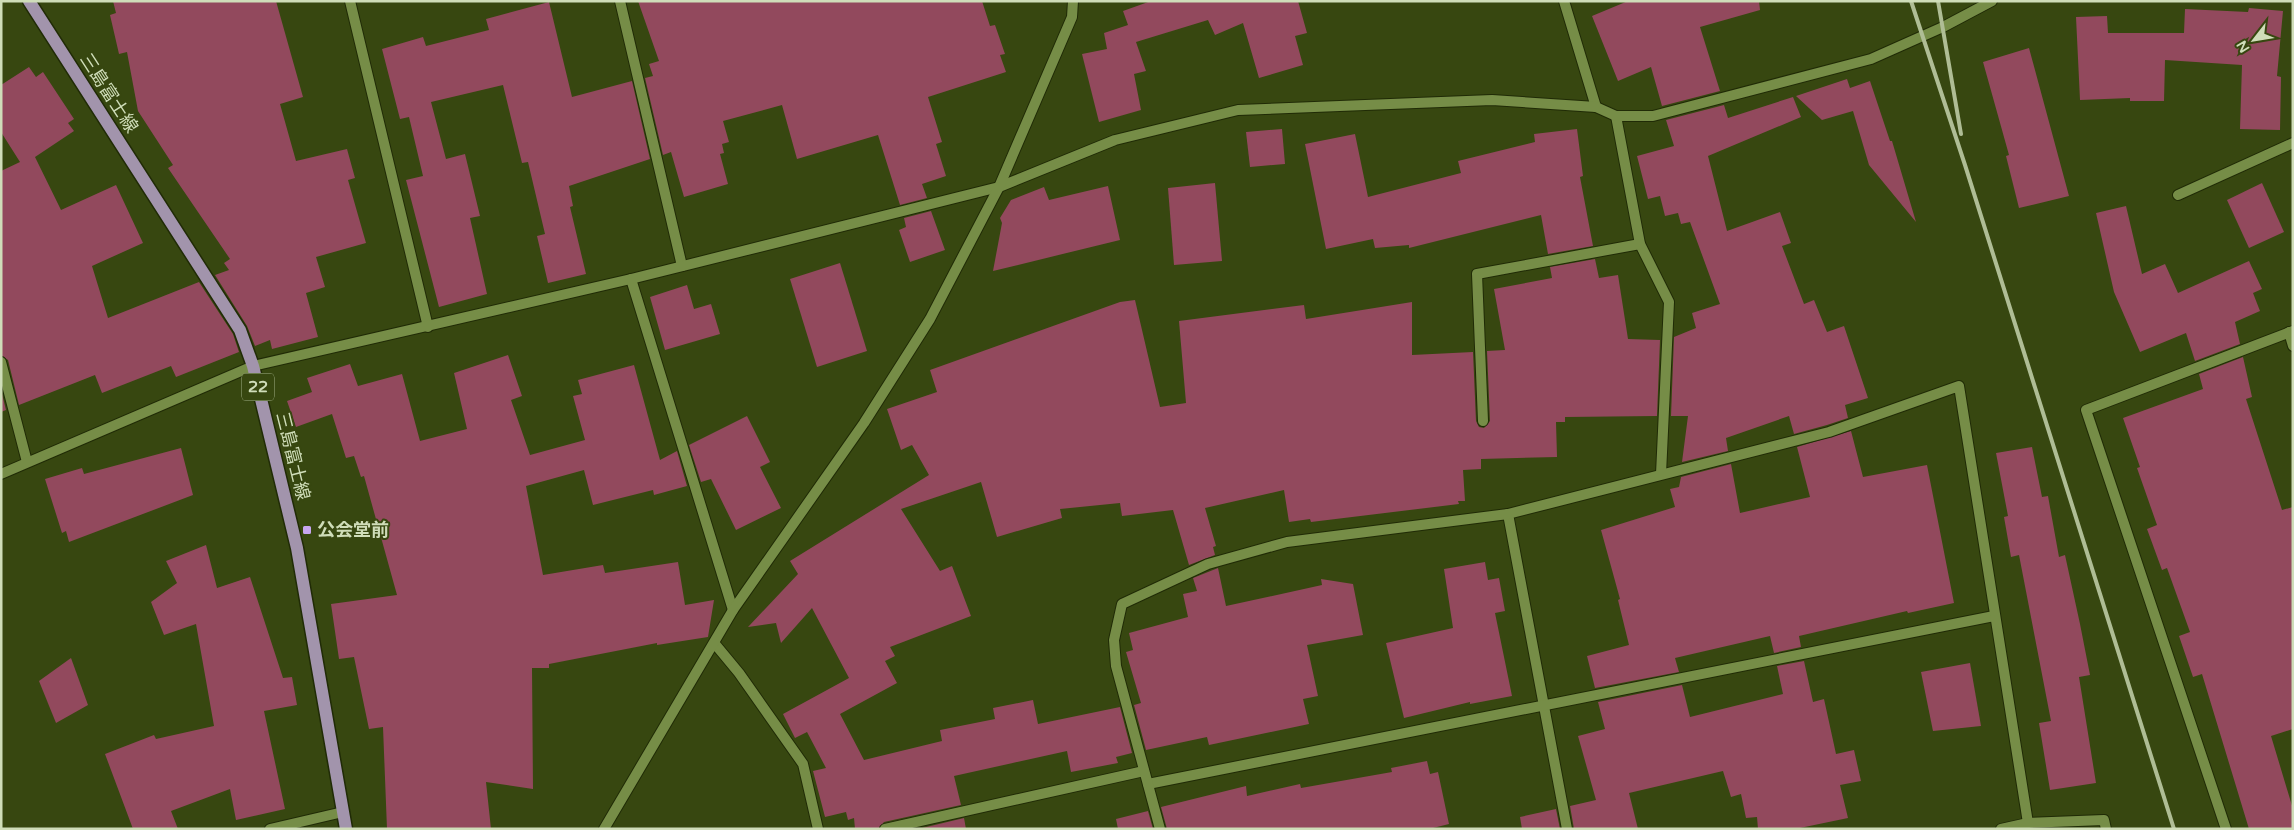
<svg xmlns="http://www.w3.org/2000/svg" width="2294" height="830" font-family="'Varela Round','Noto Sans JP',sans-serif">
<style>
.building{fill:#92495d}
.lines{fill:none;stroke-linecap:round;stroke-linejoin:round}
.service-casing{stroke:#202b06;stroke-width:12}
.minor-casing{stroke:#202b06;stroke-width:12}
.primary-casing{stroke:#202b06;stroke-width:15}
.service{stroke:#768d47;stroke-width:10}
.minor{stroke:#768d47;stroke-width:10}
.primary{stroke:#a294ac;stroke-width:12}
.rail{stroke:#afbd95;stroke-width:4}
.poi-dot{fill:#c7a6f0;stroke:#374710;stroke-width:2}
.labels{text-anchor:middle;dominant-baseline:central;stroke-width:4;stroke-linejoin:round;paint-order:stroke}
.shield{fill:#374710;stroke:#a1b086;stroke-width:1}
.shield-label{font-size:16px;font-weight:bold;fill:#cfddb9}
.street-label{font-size:18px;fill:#cfddb9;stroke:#374710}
.poi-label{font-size:18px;font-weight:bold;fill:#cfddb9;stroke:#374710;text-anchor:start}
</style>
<rect width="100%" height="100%" fill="#374710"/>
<g class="building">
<path d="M113,1H276L303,97L280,104L296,161L347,149L355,178L348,180L366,243L316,257L325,287L306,293L318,337L272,349L270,340L255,346L247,326L215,275L229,270L224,263L230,259L168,168L173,165L138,111L127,52L119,54L110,15L116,13Z"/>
<path d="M638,1H982L990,26L995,25L1005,54L1000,55L1006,72L928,97L942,142L936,144L946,176L922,184L927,198L900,205L878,135L797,159L782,105L723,121L729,142L722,144L724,153L720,154L728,184L684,197L671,152L663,155L645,78L653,76L649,64L659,61Z"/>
<path d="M1151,1H1298L1307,33L1295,36L1303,65L1259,78L1243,23L1215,35L1208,20L1136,42L1146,71L1134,74L1141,110L1099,122L1082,54L1107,49L1104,33L1128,25L1123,11Z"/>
<path d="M1628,1H1759L1760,10L1700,27L1720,91L1662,106L1651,67L1618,81L1592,16Z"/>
<path d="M549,2L572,97L632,81L650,159L569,186L573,206L570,207L586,274L548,283L537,236L545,234L528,162L522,163L503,85L431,102L446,159L465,154L480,216L470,218L487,294L439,307L406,180L423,176L409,117L400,119L382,49L423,37L426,46L489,30L486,19Z"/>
<path d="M2249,8L2283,11L2277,76L2281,77L2280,130L2240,129L2242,65L2165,60L2164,101H2130V98L2080,100L2076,17L2107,16L2108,33H2184L2185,9L2248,12Z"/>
<path d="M2029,48L2069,196L2019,208L2006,156L2009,155L1983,62Z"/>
<path d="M29,67L36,77L43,72L74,119L68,123L74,131L35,157L61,210L116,185L143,243L92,266L108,318L199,282L233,334L239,352L176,377L171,366L102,393L95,375L19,405L8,360L1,355V171L20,162L1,132V85Z"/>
<path d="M1847,79L1850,88L1870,81L1890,141H1892L1916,222L1869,165L1853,111L1822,120L1796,96Z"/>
<path d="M1793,97L1801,117L1708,156L1727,231L1780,212L1791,243L1782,246L1804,304L1814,300L1827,332L1844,326L1868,398L1845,405L1848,418L1827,425L1794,434L1789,416L1726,438L1728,451L1682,462L1688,416H1671L1674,337L1696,328L1692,313L1720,304L1690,222L1681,224L1678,213L1665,216L1660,196L1648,199L1637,156L1674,146L1666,120L1724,105L1728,118Z"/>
<path d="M1282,129L1285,164L1250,167L1246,132Z"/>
<path d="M1577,129L1583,176L1580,177L1593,246L1548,254L1541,215L1409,248V245L1375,248L1373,239L1326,249L1305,144L1355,134L1368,197L1461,173L1458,161L1535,142L1534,134Z"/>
<path d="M1215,183L1222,261L1174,265L1168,188Z"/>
<path d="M2262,183L2284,232L2249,248L2227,200Z"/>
<path d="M1108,186L1120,240L993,271L1002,223L1000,218L1011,200L1044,187L1049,200Z"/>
<path d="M2126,206L2142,274L2165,264L2178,293L2249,261L2262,289L2253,293L2260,311L2235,322L2240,344L2195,361L2186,333L2140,352L2114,292L2096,213Z"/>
<path d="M931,211L945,250L910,262L899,230L906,227L904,218Z"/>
<path d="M1595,259L1599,278L1618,275L1628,339L1660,340L1657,416L1565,417V422H1556L1557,457L1481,459V469L1463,470L1465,501H1458L1459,504L1311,522L1310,519L1289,522L1284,490L1205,508L1216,546L1213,547L1215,555L1189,565L1173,510L1122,516L1120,503L1060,509L1062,518L997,537L981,482L901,509L940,571L952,566L971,616L890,647L895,656L885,661L897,683L840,714L864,760L942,741L940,730L995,719L993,708L1033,700L1038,724L1120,707L1132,753L1116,757L1118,763L1071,772L1067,751L954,776L961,805L884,822L878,829H855L854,818L848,820L846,812L825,817L813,771L826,768L807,732L795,738L783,714L849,678L812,608L781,643L776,623L748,627L798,574L790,561L929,475L912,445L901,450L887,409L937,392L930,370L1120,302L1135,300L1160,407L1186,403L1179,321L1304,305L1306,319L1412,302V355L1473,352L1476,421L1479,427L1484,428L1490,421L1487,351L1505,350L1494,289L1552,278L1550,267Z"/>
<path d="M840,263L867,351L817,367L790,279Z"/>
<path d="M687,285L694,309L711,304L720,334L665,350L650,297Z"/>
<path d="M508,355L522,396L511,400L530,455L585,440L573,396L582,394L578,380L634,365L660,460L677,451L687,486L654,495L653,490L593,505L584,470L526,486L543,575L603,565L605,573L678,562L685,605L714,600L708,637L657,645V643L549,664V668H532L533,789L486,782L491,829H387L383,727L369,729L354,657L339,659L331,604L397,595L364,476L361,477L354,456L346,458L332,414L296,427L287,401L312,392L307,378L350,364L358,386L402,374L420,441L467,429L454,373Z"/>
<path d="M2243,357L2252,397L2246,399L2282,510L2293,507V729L2271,736L2293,809V829H2249L2202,674L2193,677L2179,636L2190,632L2167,568L2162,570L2147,529L2157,525L2137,468L2140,467L2123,418L2203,389L2199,374Z"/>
<path d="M1,390L6,410L1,412Z"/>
<path d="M747,416L770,462L760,467L781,508L736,530L711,479L701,482L689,445Z"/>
<path d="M1851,431L1863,477L1927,465L1954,603L1908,613L1907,611L1799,636L1801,647L1774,653L1770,636L1675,658L1679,672L1595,688L1587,656L1629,645L1618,600L1620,599L1601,530L1675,507L1670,489L1679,487L1681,477L1731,464L1740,513L1810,497L1797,447Z"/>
<path d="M2032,447L2042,497L2048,496L2059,557L2065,555L2080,624L2090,675L2079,677L2096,783L2050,790L2039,723L2051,721L2019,555L2011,557L2004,517L2008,516L1996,453Z"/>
<path d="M181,448L193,495L69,542L66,531L62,533L45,479L82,468L84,474Z"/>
<path d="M206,545L217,588L250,577L283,678L292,677L297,705L264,711L285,809L236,820L230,789L171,811L178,829H133L105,754L154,735L156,739L214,726L196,624L164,635L151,602L177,583L166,561Z"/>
<path d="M1485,562L1488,580L1499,578L1505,611L1495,613L1512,696L1470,704V702L1404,718L1386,643L1453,628L1444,569Z"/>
<path d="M1218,568L1226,606L1322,585L1321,579L1353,584L1363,635L1307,645L1318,696L1303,699L1309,724L1209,745L1207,737L1146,750L1134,705L1141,703L1126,652L1133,650L1129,633L1188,617L1183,594L1197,591L1193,578Z"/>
<path d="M71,658L88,705L56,723L39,681Z"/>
<path d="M1804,661L1813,702L1824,699L1836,754L1854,750L1861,781L1840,785L1848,818L1795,829H1758L1757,817L1746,818L1741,794L1731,797L1723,771L1629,793L1638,829H1574L1570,806L1596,800L1578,736L1605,729L1598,702L1682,685L1690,717L1783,694L1777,666Z"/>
<path d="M1970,663L1981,726L1933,731L1921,672Z"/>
<path d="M1427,761L1430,774L1438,772L1449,824L1429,829H1167L1161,807L1246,786L1247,796L1300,784L1301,788L1392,772L1391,768Z"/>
<path d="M1556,809L1560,829H1522L1520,817Z"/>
<path d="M1148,811L1153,829H1118L1116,819Z"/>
<path d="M964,818L966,829H918Z"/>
</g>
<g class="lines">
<g class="service-casing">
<path id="service" d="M631,279L733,610"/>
</g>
<g class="minor-casing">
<g id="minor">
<path d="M350,1L428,327"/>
<path d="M620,1L682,266"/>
<path d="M1564,1L1596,107"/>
<path d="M1616,116L1640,244L1669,302L1661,474"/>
<path d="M2178,195L2293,143"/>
<path d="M2289,332L2293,346"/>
<path d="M1,362L27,462"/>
<path d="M1483,421L1477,274L1640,244"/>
<path d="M1,474L253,366L631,279L999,187L1115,140L1238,110L1492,100L1596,107L1616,116H1653L1871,59L1943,27L1992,1"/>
<path d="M1508,514L1567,829"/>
<path d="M715,644L739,673L803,764L818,829"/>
<path d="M1148,784L1994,616"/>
<path d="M270,829L343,812"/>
<path d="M604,829L733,610L864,423L930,319L999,187L1072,17L1073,1"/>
<path d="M885,829L1144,771"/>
<path d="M1160,829L1116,666L1114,640L1122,604L1208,564L1287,542L1508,514L1829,432L1959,386L2028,823"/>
<path d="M2001,829L2028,823L2104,820L2106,829"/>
<path d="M2226,829L2086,410L2293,331"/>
</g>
</g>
<g class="primary-casing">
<path id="primary" d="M29,1L240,330L253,366L297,548L346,829"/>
</g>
<use href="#service" class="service"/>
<use href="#minor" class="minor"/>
<use href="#primary" class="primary"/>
<g class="rail">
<path d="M1911,1L1965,165L2174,829"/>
<path d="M1938,1L1961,134"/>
</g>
</g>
<rect class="poi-dot" x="302" y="525" width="10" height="10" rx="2.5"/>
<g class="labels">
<rect class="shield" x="242" y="373.5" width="32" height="27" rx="4"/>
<g class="shield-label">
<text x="258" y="387">22</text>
</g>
<g class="street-label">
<text transform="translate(109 93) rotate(57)">三島富士線</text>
<text transform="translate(293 456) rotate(76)">三島富士線</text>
</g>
<g class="poi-label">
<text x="317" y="530">公会堂前</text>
</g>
</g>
<rect width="2294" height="830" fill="none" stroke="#cfddb9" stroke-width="5"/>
<g transform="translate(2254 40) rotate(239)" stroke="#374710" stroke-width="4" paint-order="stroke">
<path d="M0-4L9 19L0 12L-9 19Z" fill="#cfddb9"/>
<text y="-8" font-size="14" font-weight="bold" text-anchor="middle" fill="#cfddb9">N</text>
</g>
</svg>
